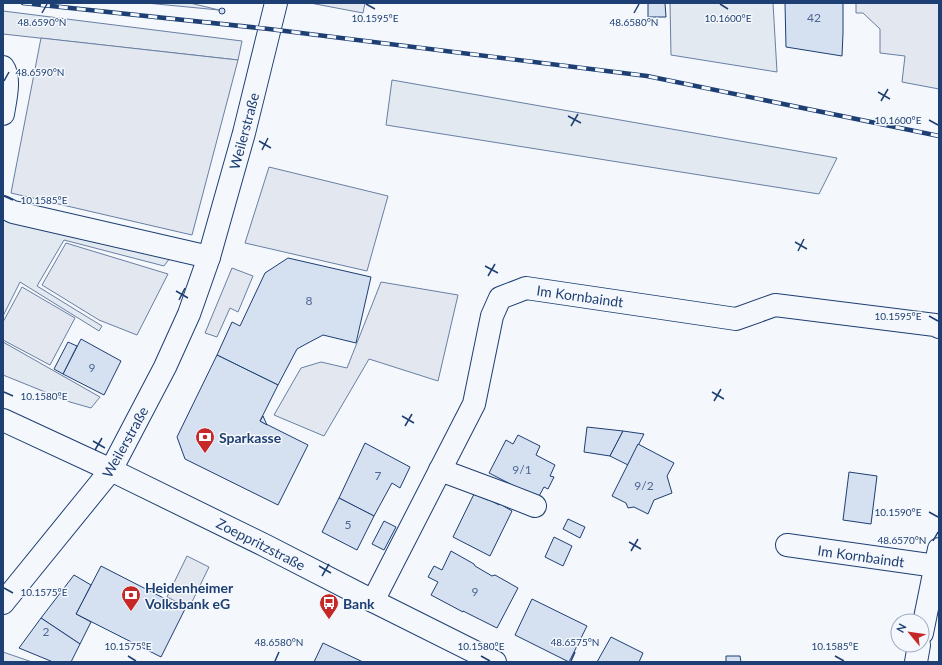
<svg xmlns="http://www.w3.org/2000/svg" width="942" height="665" font-family="Lato,sans-serif">
<style>
.green{fill:#e3e9f0;stroke:#687fa3}
.parking{fill:#e3e8f0;stroke:#687fa3}
.building{fill:#d5e0f0;stroke:#1d3f73}
.lines{fill:none;stroke-linecap:round;stroke-linejoin:round}
.street-casing{stroke:#1d3f73;stroke-width:24}
.secondary-casing{stroke:#1d3f73;stroke-width:24}
.street{stroke:#f4f7fb;stroke-width:22}
.secondary{stroke:#f4f7fb;stroke-width:22}
.rail-casing{stroke:#1d3f73;stroke-width:4.5}
.rail{stroke:#f4f7fb;stroke-width:3;stroke-dasharray:9;stroke-linecap:butt}
.ticks{fill:none;stroke:#1d3f73;stroke-width:1.5}
.labels{text-anchor:middle;dominant-baseline:central;stroke-width:3;stroke-linejoin:round;paint-order:stroke}
.number-label{font-size:12px;fill:#4b6792}
.street-label{font-size:14px;fill:#1d3f73;stroke:#f4f7fb}
.poi-label{font-size:14px;font-weight:bold;fill:#1d3f73;stroke:#f4f7fb;text-anchor:start}
.ticks-label{font-size:10px;text-anchor:middle;fill:#1d3f73;stroke:#f4f7fb;stroke-width:3;stroke-linejoin:round;paint-order:stroke}
</style>
<rect width="100%" height="100%" fill="#f4f7fb"/>
<g class="green">
<path d="M146,3H190L219,10Z"/>
<path d="M670,3H773L777,72L671,55Z"/>
<path d="M3,11L242,41L238,60L3,34Z"/>
<path d="M392,80L837,158L819,194L386,125Z"/>
<path d="M3,220L170,258L164,266L64,240L37,286L102,326L99,331L20,282L3,316Z"/>
<path d="M3,343V342L100,397L91,408L70,402L3,375Z"/>
<path d="M3,652L32,662H3Z"/>
</g>
<g class="parking">
<path d="M310,3H365L363,13Z"/>
<path d="M856,3H939V89L902,82L905,56L880,53V29L863,13H856Z"/>
<path d="M41,38L238,60L192,235L11,193Z"/>
<path d="M269,167L388,196L367,271L245,243Z"/>
<path d="M66,243L168,274L137,335L99,320L42,285Z"/>
<path d="M232,268L253,276L238,312L230,308L217,337L205,333Z"/>
<path d="M381,282L458,295L438,381L369,359L324,436L274,415L301,368L321,362L347,368Z"/>
<path d="M22,287L75,318L50,365L3,340V322Z"/>
<path d="M187,556L209,567L189,608L167,597Z"/>
</g>
<g class="building">
<path d="M648,3H665L666,17H648Z"/>
<path d="M785,3H843V33L842,56L786,47Z"/>
<circle cx="222" cy="11" r="3"/>
<path d="M288,258L371,277L356,343L323,335L306,344L297,349L278,385L217,355L232,322L240,326L265,273Z"/>
<path d="M81,339L121,361L104,395L63,374Z"/>
<path d="M68,342L77,346L63,374L54,369Z"/>
<path d="M217,355L278,385L260,421L308,445L278,505L185,459L177,437Z"/>
<path d="M263,416L267,425L260,421Z"/>
<path d="M587,427L623,431L610,456L584,452Z"/>
<path d="M623,431L644,434L628,465L610,456Z"/>
<path d="M518,435L540,446L536,455L555,465L550,476L554,477L548,489L544,487L538,498L489,473L506,440L513,444Z"/>
<path d="M365,443L410,467L400,488L392,483L374,516L339,498Z"/>
<path d="M638,444L674,463L667,476L672,493L654,500L648,514L634,507L628,508L626,503L612,496Z"/>
<path d="M849,472L877,476L871,524L843,520Z"/>
<path d="M474,494L488,500V499L499,505L500,504L512,511L490,556L453,537Z"/>
<path d="M339,498L374,516L357,550L322,532Z"/>
<path d="M568,519L585,527L580,538L563,529Z"/>
<path d="M384,521L396,527L384,550L372,544Z"/>
<path d="M554,537L572,546L563,566L545,557Z"/>
<path d="M451,551L474,564L475,566L492,576L495,575L518,588L497,628L463,611V612L431,595L438,582L428,577L434,566L442,570Z"/>
<path d="M101,566L185,609L161,657L76,614Z"/>
<path d="M74,575L91,585L76,614L91,622L80,644L41,618Z"/>
<path d="M532,599L587,626L569,662L515,635Z"/>
<path d="M41,618L80,644L71,662H53L19,648Z"/>
<path d="M611,637L643,653L639,662H597Z"/>
<path d="M323,643L363,662H314Z"/>
<path d="M726,656H740L741,662H726Z"/>
</g>
<g class="lines">
<g class="street-casing">
<g id="street">
<path d="M3,67C11,78 5,101 3,114"/>
<path d="M3,207L13,212L209,257"/>
<path d="M440,470L502,493L535,506"/>
<path d="M787,545L936,566"/>
<path d="M373,601L474,404L492,316L500,298L526,288L736,319L775,305L935,325L939,327"/>
<path d="M3,603L111,470L165,367L189,314L209,257L244,133L276,3"/>
<path d="M922,633L939,549"/>
<path d="M916,662L919,645"/>
</g>
</g>
<g class="secondary-casing">
<path id="secondary" d="M3,420L111,470L266,546L373,601L495,662"/>
</g>
<use href="#street" class="street"/>
<use href="#secondary" class="secondary"/>
<g class="rail-casing">
<path id="rail" d="M23,3L269,29L647,76L939,136"/>
</g>
<use href="#rail" class="rail"/>
</g>
<path class="ticks" d="M366,4L375,9M720,4L728,9M42,13L47,4M634,13L639,4M4,81L9,72M878,92L890,99M881,101L888,89M568,116L581,123M929,120L938,125M571,126L578,114M259,141L271,148M262,150L268,138M4,196L13,200M795,242L807,249M798,251L804,239M485,266L498,273M488,276L495,264M176,291L188,298M179,300L185,288M929,316L938,321M4,392L13,396M712,392L724,399M714,401L721,389M402,416L414,423M405,426L412,414M93,441L105,448M95,450L102,438M929,512L938,517M933,541L938,532M629,542L641,549M631,551L638,539M319,566L331,573M322,576L329,564M4,588L13,593M128,656L136,661M481,656L490,661M835,656L844,661M275,661L279,652M571,661L575,652"/>
<defs>
<g id="bank-pin" transform="scale(1)"><path d="M0 17L-7.5 6A9.5 9.5 0 1 1 7.5 6Z" fill="#c62828" stroke="#f4f7fb"/><path d="M-6-4H6V4H-6ZM0-2.3a2.3 2.3 0 1 0 0 4.6a2.3 2.3 0 1 0 0-4.6Z" fill="#fff"/></g>
<g id="bus-pin" transform="scale(1)"><path d="M0 17L-7.5 6A9.5 9.5 0 1 1 7.5 6Z" fill="#c62828" stroke="#f4f7fb"/><path d="M-5-6H5V4H4V6H2V4H-2V6H-4V4H-5ZM-3.5-4V0h7V-4ZM-3.5 1.2v1.5H-2V1.2ZM2 1.2v1.5H3.5V1.2Z" fill="#fff"/></g>
</defs>
<g fill-rule="evenodd">
<use href="#bank-pin" x="205" y="437"/>
<use href="#bank-pin" x="131" y="595"/>
<use href="#bus-pin" x="329" y="603"/>
</g>
<g class="labels">
<g class="number-label">
<text x="814" y="17">42</text>
<text x="309" y="300">8</text>
<text x="92" y="367">9</text>
<text x="522" y="469">9/1</text>
<text x="378" y="475">7</text>
<text x="644" y="485">9/2</text>
<text x="348" y="524">5</text>
<text x="475" y="591">9</text>
<text x="46" y="631">2</text>
</g>
<g class="street-label">
<text transform="translate(244 131) rotate(-75)">Weilerstraße</text>
<text transform="translate(580 296) rotate(8)">Im Kornbaindt</text>
<text transform="translate(125 442) rotate(-61)">Weilerstraße</text>
<text transform="translate(261 544) rotate(27)">Zoeppritzstraße</text>
<text transform="translate(861 556) rotate(8)">Im Kornbaindt</text>
</g>
<g class="poi-label">
<text x="219" y="437">Sparkasse</text>
<text x="145" y="587">Heidenheimer<tspan x="145" dy="16">Volksbank eG</tspan></text>
<text x="343" y="603">Bank</text>
</g>
</g>
<g class="ticks-label">
<text x="375" y="22">10.1595°E</text>
<text x="728" y="22">10.1600°E</text>
<text x="42" y="26">48.6590°N</text>
<text x="634" y="26">48.6580°N</text>
<text x="40" y="76">48.6590°N</text>
<text x="898" y="124">10.1600°E</text>
<text x="44" y="204">10.1585°E</text>
<text x="898" y="320">10.1595°E</text>
<text x="44" y="400">10.1580°E</text>
<text x="898" y="516">10.1590°E</text>
<text x="902" y="544">48.6570°N</text>
<text x="44" y="596">10.1575°E</text>
<text x="279" y="646">48.6580°N</text>
<text x="575" y="646">48.6575°N</text>
<text x="128" y="650">10.1575°E</text>
<text x="481" y="650">10.1580°E</text>
<text x="835" y="650">10.1585°E</text>
</g>
<rect width="942" height="665" fill="none" stroke="#1d3f73" stroke-width="8"/>
<g transform="translate(910 633) rotate(299)"><circle r="19" fill="#f4f7fb" stroke="#9eadc5"/>
<path d="M0-3L7 15L0 10L-7 15Z" fill="#c62828"/>
<text y="-6" font-size="11" font-weight="bold" text-anchor="middle" fill="#1d3f73">N</text>
</g>
</svg>
